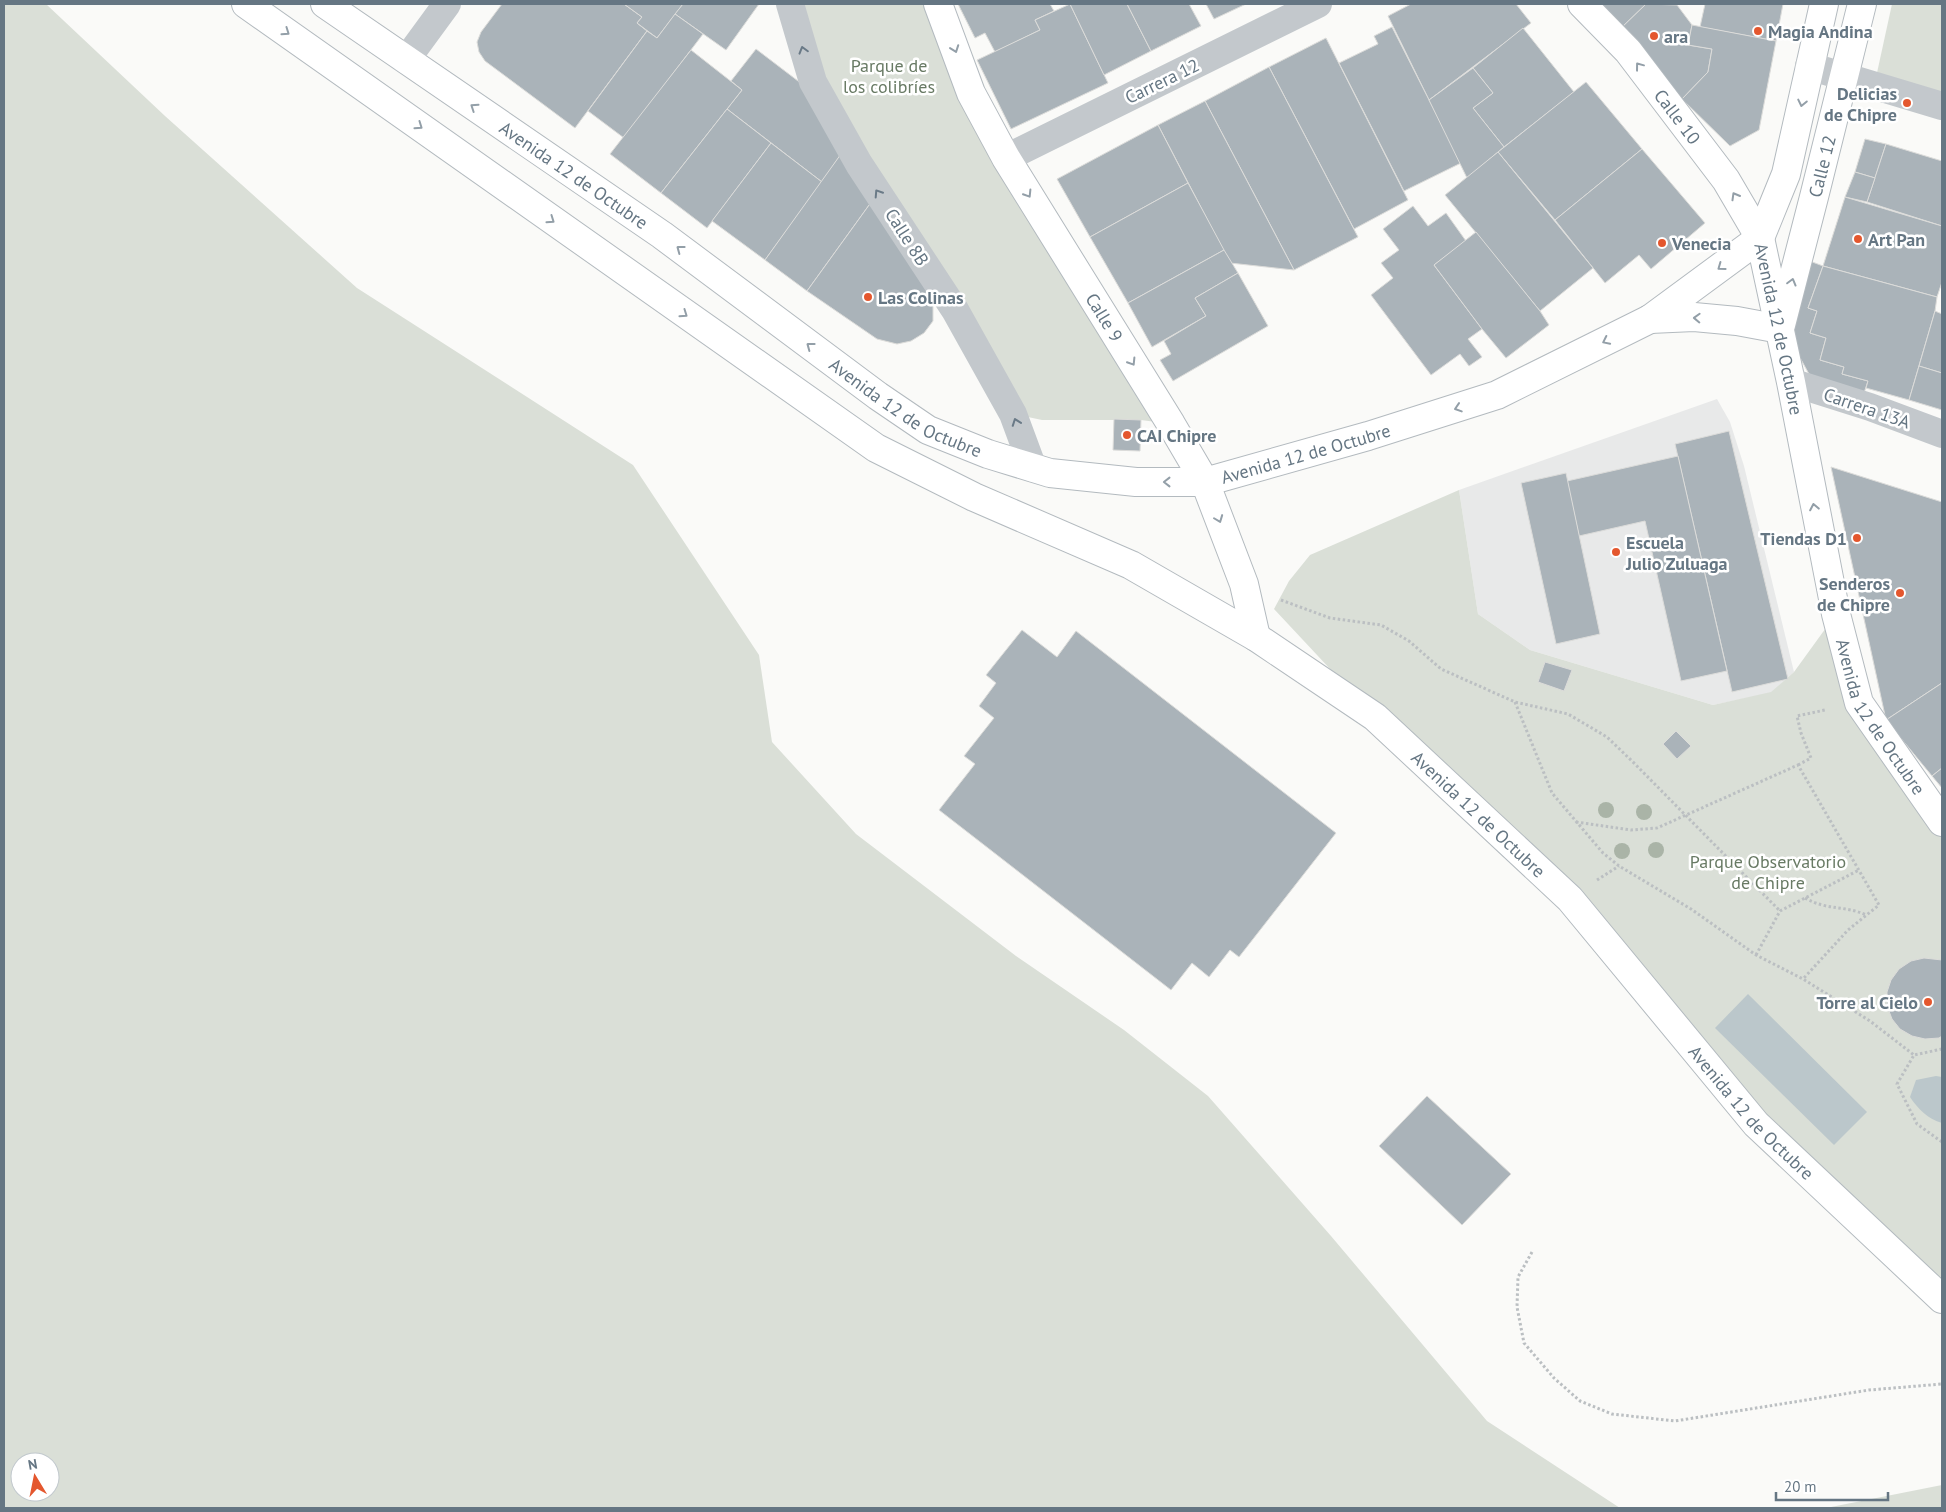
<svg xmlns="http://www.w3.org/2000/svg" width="1946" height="1512" font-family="'PT Sans',sans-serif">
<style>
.built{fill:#e8e9e9}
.green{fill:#dadfd7;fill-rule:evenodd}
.water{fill:#bbc7cb}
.building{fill:#aab3b9;stroke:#dcdcda}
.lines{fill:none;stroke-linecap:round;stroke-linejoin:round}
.secondary-casing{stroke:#b3babf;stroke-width:30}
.path{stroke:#bbbfc2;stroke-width:3;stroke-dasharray:2.5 2.5;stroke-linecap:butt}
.street{stroke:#c3c8cc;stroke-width:28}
.secondary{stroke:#fff;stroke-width:28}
.tree{fill:#aab4a7}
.oneway{stroke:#939fa8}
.oneway2{stroke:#6a7a87}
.poi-dot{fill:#e4572e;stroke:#fff;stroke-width:2}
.labels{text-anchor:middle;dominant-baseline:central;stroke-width:5;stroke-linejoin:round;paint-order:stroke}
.poi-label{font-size:18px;font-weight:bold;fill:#657683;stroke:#fff;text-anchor:start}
.park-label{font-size:18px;fill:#687a64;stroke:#fff}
.street-label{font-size:18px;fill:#657683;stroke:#fff}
</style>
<rect width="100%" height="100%" fill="#fafaf8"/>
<path class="built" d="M1717,399L1730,422L1744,466L1794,672L1771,693L1713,705L1530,650L1478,614L1459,490Z"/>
<g class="green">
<path d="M4,4H46L165,116L357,288L633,465L759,655L772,742L856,834L1016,956L1124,1030L1208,1096L1331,1236L1487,1421L1620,1508H4ZM20,1462H50V1492H20Z"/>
<path d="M790,4H938L971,93L1171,424L1141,420H1042L1013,414L859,164Z"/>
<path d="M1892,4H1942V102L1875,82Z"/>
<path d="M1459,490L1478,614L1530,650L1713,705L1771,692L1794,672L1836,614L1859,703L1942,822V1299L1756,1124L1570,899L1375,717L1274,609L1289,581L1310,555Z"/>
<path d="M1942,1485V1508H1826Z"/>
</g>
<g class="water">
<path d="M1748,994L1867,1112L1834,1145L1715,1028Z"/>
<path d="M1936,1076L1942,1077V1123C1928,1119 1918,1109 1910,1097L1916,1080Z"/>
</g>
<g class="building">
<path d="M502,4H624L642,17L637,23L647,31L575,128L485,61L479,52L477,42L481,32Z"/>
<path d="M624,4H683L657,38L637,23L642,17Z"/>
<path d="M683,4H759L726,50L675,14Z"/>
<path d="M958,4H1050L1054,11L1035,20L1040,30L995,52L985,33L975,38Z"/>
<path d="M1070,4L1108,83L1011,129L977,60L1040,30L1035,20Z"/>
<path d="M1070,4H1127L1151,51L1104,75Z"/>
<path d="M1127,4H1189L1201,26L1151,51Z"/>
<path d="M1206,4H1246L1214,19Z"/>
<path d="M1411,4H1516L1531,23L1429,100L1388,16Z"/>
<path d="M1589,4H1646L1617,32Z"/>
<path d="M1646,4L1677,5L1692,25L1688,45L1712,49L1708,72L1682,99L1617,32Z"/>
<path d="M1705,4H1783L1776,41L1700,27Z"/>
<path d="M675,14L703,34L624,138L588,111L647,31L657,38Z"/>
<path d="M1692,25L1776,41L1759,130L1730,146L1682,99L1708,72L1712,49L1688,45Z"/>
<path d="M1392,27L1461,163L1404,191L1339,63L1378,44L1374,36Z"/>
<path d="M1523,28L1574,92L1504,147L1473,108L1493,93L1473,68Z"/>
<path d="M1326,38L1408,200L1354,229L1269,67Z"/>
<path d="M756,49L819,97L841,154L822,182L727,109L742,90L731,81Z"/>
<path d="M691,50L742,90L661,193L610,154Z"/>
<path d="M1269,67L1358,237L1294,270L1205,101Z"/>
<path d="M1473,68L1493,93L1473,108L1504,147L1467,178L1429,100Z"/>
<path d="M1586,82L1642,149L1555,220L1498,152Z"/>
<path d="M1205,101L1294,270L1230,263L1158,125Z"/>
<path d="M727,109L771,143L707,228L661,193Z"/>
<path d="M1158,125L1188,183L1090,237L1057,179Z"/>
<path d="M1865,139L1886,144L1875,178L1855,172Z"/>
<path d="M771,143L822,182L765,260L712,221Z"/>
<path d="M1886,144L1942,161V226L1867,202Z"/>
<path d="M1642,149L1705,223L1651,269L1639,255L1605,283L1555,220Z"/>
<path d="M1498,152L1593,268L1540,311L1445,195Z"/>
<path d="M841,154L872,201L807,291L765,260Z"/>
<path d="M1855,172L1875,178L1867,202L1845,197Z"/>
<path d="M1188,183L1224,250L1128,303L1090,237Z"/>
<path d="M1845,197L1942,226V282L1937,297L1823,266Z"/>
<path d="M872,201L933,300V321L924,333L911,341L897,344L877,339L807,291Z"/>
<path d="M1413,206L1428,226L1446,213L1466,241L1434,265L1482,329L1468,339L1482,357L1469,366L1460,354L1431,375L1371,295L1393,278L1381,263L1399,250L1383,229Z"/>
<path d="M1476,232L1540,311L1549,325L1506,358L1482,329L1434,265Z"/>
<path d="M1224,250L1238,273L1195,298L1206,316L1152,347L1128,303Z"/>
<path d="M1807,260L1823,266L1808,308L1817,311L1810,333L1826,338L1820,360L1844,367L1842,374L1868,381L1863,396L1809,374L1798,354L1792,329Z"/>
<path d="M1823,266L1937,297L1935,311L1909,400L1866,388L1868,381L1842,374L1844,367L1820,360L1826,338L1810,333L1817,311L1808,308Z"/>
<path d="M1238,273L1268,326L1173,381L1160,360L1171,354L1164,341L1206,316L1195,298Z"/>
<path d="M1935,311L1942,314V373L1919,366Z"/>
<path d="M1919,366L1942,373V410L1909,400Z"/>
<path d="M1114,419L1141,420L1140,451L1113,450Z"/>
<path d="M1729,431L1788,679L1732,692L1675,444Z"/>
<path d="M1678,456L1727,671L1681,681L1645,521L1579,536L1567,481Z"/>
<path d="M1831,467L1942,502V683L1886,720Z"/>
<path d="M1566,473L1600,634L1556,644L1521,483Z"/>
<path d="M1022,630L1057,657L1076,631L1336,833L1239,957L1230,950L1209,977L1192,963L1171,990L939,810L975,764L964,756L994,718L979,706L996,683L986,675Z"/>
<path d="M1545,662L1572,670L1564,691L1538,682Z"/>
<path d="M1942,683V768L1932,776L1886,720Z"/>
<path d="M1676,731L1691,746L1677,759L1663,744Z"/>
<path d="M1942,768V788L1932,776Z"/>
<path d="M1924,958L1942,960V1036L1939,1038L1925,1039L1912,1036L1900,1029L1892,1019L1887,1006V992L1891,980L1899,969L1911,961Z"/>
<path d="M1427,1096L1511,1174L1462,1225L1379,1146Z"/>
</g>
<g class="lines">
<g class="secondary-casing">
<g id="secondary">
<path id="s1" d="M246,4L876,448L974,497L1131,565L1256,637L1375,717L1570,899L1756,1124L1942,1299"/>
<path id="s2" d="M325,4L662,235L878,396L928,430L988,454L1050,473L1136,482H1205L1368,436L1497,395L1650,319L1760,238"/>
<path id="s3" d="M938,4L971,93L1006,158L1171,424L1205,482L1244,584L1256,637"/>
<path id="s4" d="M1582,4L1628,51L1726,180L1760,238L1791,382L1836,614L1859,703L1942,822"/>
<path d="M1760,238L1786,174L1824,4"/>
<path d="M1650,319L1694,317L1737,321L1780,329"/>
<path id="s5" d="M1781,325L1814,197L1862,4"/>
</g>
</g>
<g class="path">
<path d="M1281,600L1330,618L1381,625L1409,641L1441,669L1515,702L1568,714L1607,737L1635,764L1780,911"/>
<path d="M1515,702L1552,793L1603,853L1619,866L1691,909L1756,955L1803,979L1870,1021L1914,1055"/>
<path d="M1798,765L1811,758L1801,733L1797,716L1825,710"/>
<path d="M1576,822L1631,830L1657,828L1798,765L1879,905L1848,930L1803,979"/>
<path d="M1597,880L1619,866"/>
<path d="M1805,898C1828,911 1845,905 1866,915"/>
<path d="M1756,955L1780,911L1859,870"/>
<path d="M1942,1049L1914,1055L1897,1084L1917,1124L1942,1142"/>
<path d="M1532,1252L1518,1277L1517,1307L1524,1343L1554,1378L1580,1401L1612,1414L1675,1421L1869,1390L1942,1384"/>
</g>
<g class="street">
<path d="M790,4L813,82L859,164L955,310L1013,414L1033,468"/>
<path d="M406,60L447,4"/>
<path d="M1809,66L1942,106"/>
<path d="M1006,158L1318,4"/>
<path d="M1791,382L1870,407L1942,434"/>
</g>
<use href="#secondary" class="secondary"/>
</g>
<g class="tree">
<circle cx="1606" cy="810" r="8"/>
<circle cx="1644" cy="812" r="8"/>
<circle cx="1656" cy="850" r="8"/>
<circle cx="1622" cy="851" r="8"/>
</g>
<defs><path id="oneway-chevron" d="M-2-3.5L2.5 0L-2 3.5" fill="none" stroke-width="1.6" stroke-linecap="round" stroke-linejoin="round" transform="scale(1.25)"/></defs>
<g class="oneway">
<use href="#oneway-chevron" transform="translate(286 32) rotate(35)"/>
<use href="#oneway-chevron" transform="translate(955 49) rotate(70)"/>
<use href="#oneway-chevron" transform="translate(1639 66) rotate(-127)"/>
<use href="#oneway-chevron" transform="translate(1802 103) rotate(102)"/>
<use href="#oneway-chevron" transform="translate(474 107) rotate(-146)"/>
<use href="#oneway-chevron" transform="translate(419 126) rotate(35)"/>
<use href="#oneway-chevron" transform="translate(1028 194) rotate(58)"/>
<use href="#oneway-chevron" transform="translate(1735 196) rotate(-120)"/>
<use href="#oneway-chevron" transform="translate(551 220) rotate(35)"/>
<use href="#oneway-chevron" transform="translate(680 249) rotate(-143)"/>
<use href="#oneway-chevron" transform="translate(1721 267) rotate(144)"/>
<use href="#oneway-chevron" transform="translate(1792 282) rotate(-75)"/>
<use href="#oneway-chevron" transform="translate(684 314) rotate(35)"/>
<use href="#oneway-chevron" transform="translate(1697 318) rotate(-178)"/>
<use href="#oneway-chevron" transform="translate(1606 341) rotate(154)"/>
<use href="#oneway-chevron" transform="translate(810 346) rotate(-143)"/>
<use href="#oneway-chevron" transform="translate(1132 362) rotate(58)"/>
<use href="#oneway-chevron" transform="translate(1458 408) rotate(162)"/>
<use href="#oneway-chevron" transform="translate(1167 482) rotate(180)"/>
<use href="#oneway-chevron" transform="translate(1814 507) rotate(-101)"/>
<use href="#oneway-chevron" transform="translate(1219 519) rotate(69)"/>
</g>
<g class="oneway2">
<use href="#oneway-chevron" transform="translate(803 50) rotate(-106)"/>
<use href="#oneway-chevron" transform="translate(878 193) rotate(-123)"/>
<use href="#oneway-chevron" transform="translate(1016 422) rotate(-110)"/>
</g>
<g class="poi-dot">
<circle cx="1758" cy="31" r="5"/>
<circle cx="1654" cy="36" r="5"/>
<circle cx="1907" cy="103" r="5"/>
<circle cx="1858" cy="239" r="5"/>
<circle cx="1662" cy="243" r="5"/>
<circle cx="868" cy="297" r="5"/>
<circle cx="1127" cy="435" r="5"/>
<circle cx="1857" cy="538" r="5"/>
<circle cx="1616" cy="552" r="5"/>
<circle cx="1900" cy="593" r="5"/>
<circle cx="1928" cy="1002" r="5"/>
</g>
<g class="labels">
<g class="poi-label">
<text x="1768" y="31">Magia Andina</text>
<text x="1664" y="36">ara</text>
<text x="1897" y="93" text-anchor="end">Delicias<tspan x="1897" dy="21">de Chipre</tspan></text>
<text x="1868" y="239">Art Pan</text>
<text x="1672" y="243">Venecia</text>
<text x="878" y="297">Las Colinas</text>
<text x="1137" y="435">CAI Chipre</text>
<text x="1847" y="538" text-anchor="end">Tiendas D1</text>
<text x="1626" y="542">Escuela<tspan x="1626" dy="21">Julio Zuluaga</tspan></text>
<text x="1890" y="583" text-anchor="end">Senderos<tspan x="1890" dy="21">de Chipre</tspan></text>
<text x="1918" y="1002" text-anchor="end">Torre al Cielo</text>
</g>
<g class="park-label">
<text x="889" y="65">Parque de<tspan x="889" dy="21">los colibríes</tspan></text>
<text x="1768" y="861">Parque Observatorio<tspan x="1768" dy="21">de Chipre</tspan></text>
</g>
<g class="street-label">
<text transform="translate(1162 81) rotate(-26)">Carrera 12</text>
<text stroke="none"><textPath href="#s4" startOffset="148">Calle 10</textPath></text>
<text stroke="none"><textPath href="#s5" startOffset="164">Calle 12</textPath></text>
<text stroke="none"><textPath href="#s2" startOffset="302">Avenida 12 de Octubre</textPath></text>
<text transform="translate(907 237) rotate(57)">Calle 8B</text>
<text stroke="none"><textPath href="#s3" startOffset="356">Calle 9</textPath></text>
<text stroke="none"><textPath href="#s4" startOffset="388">Avenida 12 de Octubre</textPath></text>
<text stroke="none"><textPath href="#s2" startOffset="708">Avenida 12 de Octubre</textPath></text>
<text transform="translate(1867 408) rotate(19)">Carrera 13A</text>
<text stroke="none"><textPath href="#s2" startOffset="1128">Avenida 12 de Octubre</textPath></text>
<text stroke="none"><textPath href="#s4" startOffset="792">Avenida 12 de Octubre</textPath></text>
<text stroke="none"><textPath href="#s1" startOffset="1481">Avenida 12 de Octubre</textPath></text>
<text stroke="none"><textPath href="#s1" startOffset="1886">Avenida 12 de Octubre</textPath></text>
</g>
</g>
<rect width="1946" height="1512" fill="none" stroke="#657683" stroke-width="10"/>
<g transform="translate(35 1477) rotate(350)"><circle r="24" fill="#ffffff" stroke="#c1c8cd"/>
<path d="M0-4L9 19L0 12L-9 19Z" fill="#e4572e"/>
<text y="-8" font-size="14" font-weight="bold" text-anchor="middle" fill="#657683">N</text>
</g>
<path d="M1776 1492v8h112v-8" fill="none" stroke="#657683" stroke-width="2.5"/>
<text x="1784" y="1492" font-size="15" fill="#657683" stroke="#ffffff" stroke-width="4" paint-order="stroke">20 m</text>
</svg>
